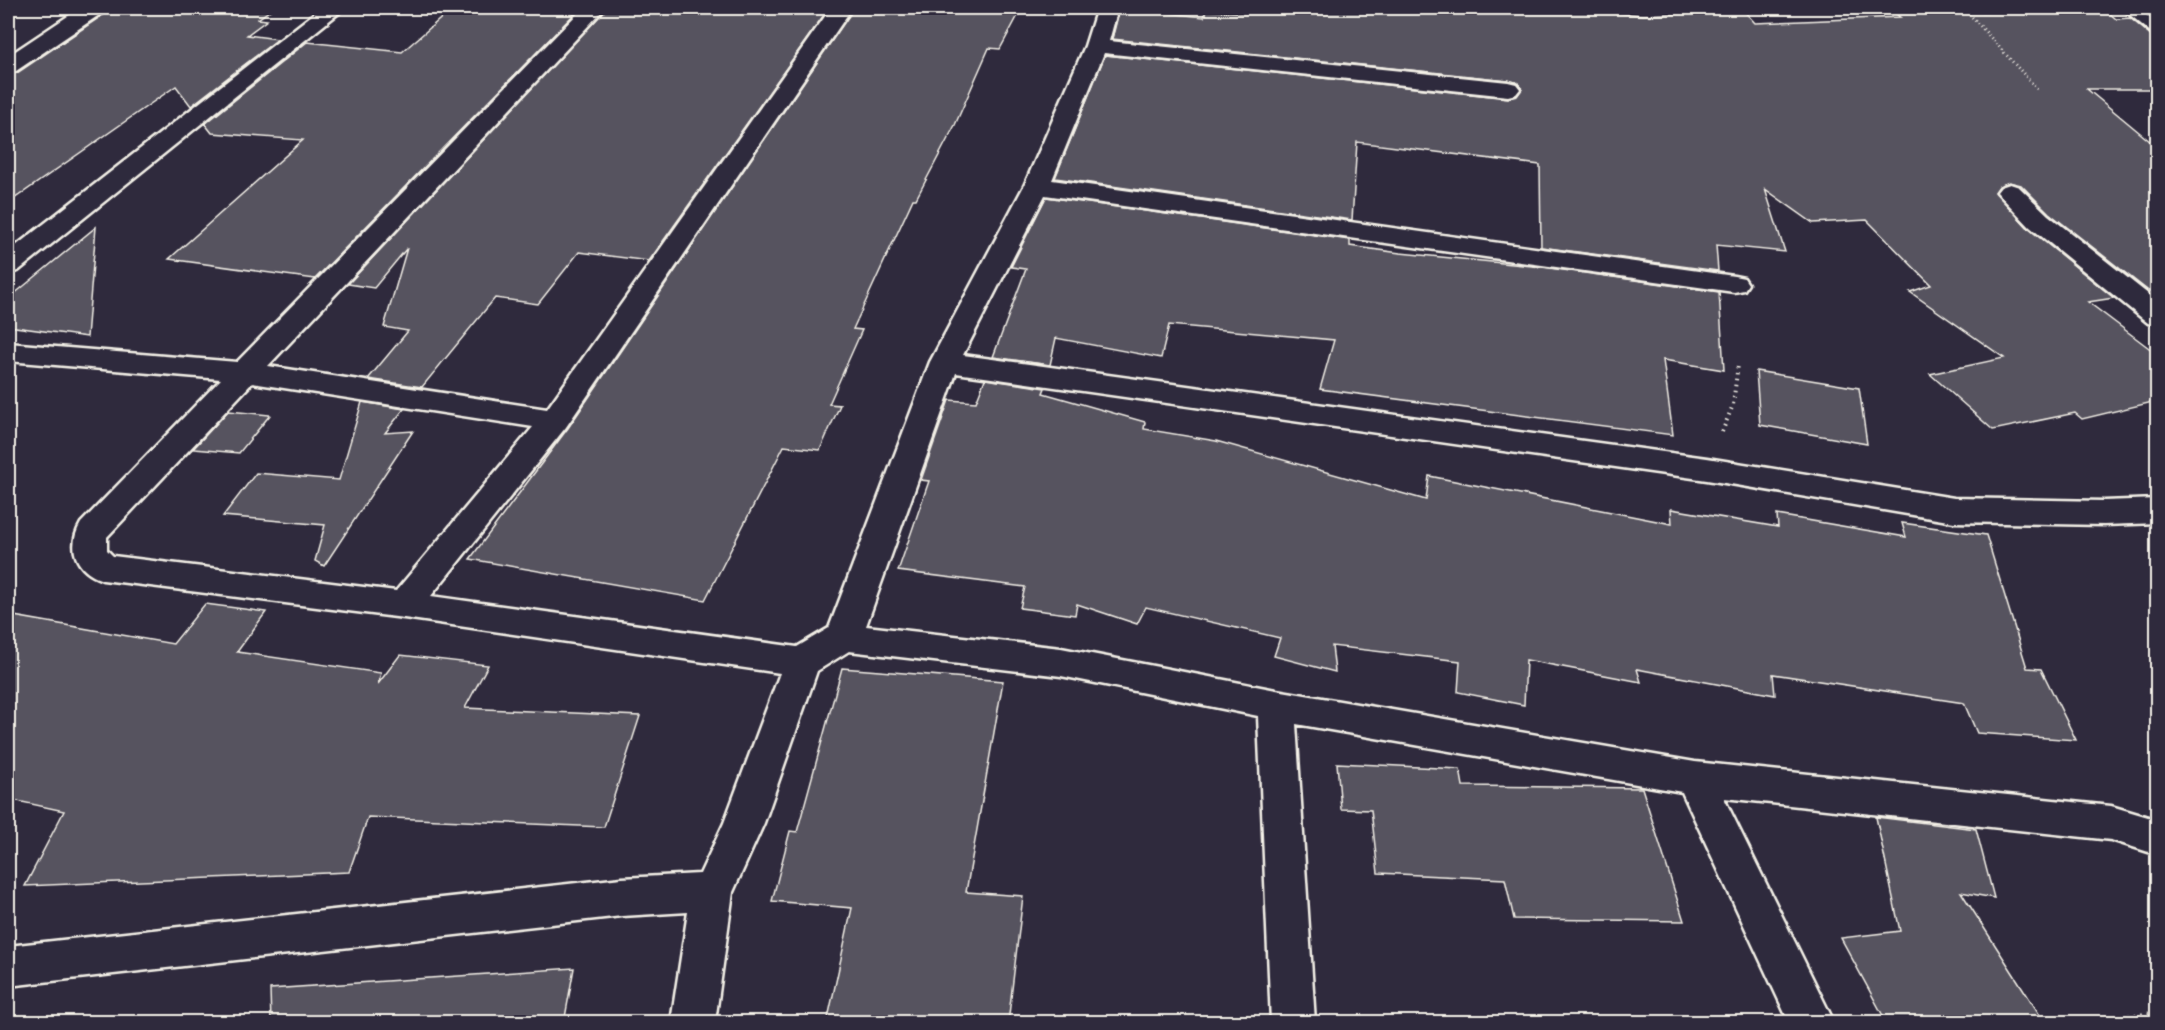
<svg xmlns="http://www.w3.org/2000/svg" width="2165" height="1030" font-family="'Balsamiq Sans',sans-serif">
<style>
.building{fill:#56525f;stroke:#f4f1e8;stroke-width:1.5}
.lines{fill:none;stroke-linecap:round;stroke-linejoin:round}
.lane-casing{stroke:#f4f1e8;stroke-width:5}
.street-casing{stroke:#f4f1e8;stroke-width:5}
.path-far2{stroke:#f4f1e8;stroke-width:3;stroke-dasharray:1 3;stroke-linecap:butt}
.path-far1{stroke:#f4f1e8;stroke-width:4;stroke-dasharray:1.5 4.5;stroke-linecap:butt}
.path{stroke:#f4f1e8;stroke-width:4.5;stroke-dasharray:1.5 5;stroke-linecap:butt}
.lane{fill:#2f2a3d;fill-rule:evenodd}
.street{fill:#2f2a3d;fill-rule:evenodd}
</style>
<rect width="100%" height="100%" fill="#2f2a3d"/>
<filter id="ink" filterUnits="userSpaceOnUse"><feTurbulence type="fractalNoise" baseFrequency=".0167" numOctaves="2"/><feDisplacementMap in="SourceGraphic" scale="12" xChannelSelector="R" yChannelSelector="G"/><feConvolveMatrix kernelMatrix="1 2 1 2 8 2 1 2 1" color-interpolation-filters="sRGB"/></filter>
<g filter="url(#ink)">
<g class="building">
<path d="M107,8H273L258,19L267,20L247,35L278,39L191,106L176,86L8,203V75L17,73L103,15Z"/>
<path d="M453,8H580L315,279L169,259L303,140L212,133L205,124L307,42L402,52Z"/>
<path d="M607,8H829L649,261L579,252L538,304L495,298L422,387L368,379L408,331L384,327L407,248L374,288L348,284Z"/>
<path d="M854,8H1022L1000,49L989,48L955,125L916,199H913L853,329L862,330L829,404L840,405L820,450L784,446L705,600L470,559L568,428Z"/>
<path d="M1120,8L1204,17L1206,10L1246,13L1247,8H1574V10L1643,15L1744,11L1755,23L1900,17L1896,14L2038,12L2036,10L2107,11L2116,19L2130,18L2152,36L2157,37V89H2087L2157,147V292L2151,293L2049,213L2021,185L2009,182L1999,186L1995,192L2029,229L2114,298L2088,302L2157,354V401L2082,419L2075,413L1993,430L1930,374L2004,358L1910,292L1931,285L1867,220L1813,223L1765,189L1785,252L1716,245L1718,271L1541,247L1540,165L1357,142L1352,220L1055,178L1105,55L1508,98L1517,96L1522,89L1518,83L1508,80L1112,39Z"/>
<path d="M1046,197L1350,240V246L1400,253L1542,267L1719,292L1724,370L1663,360L1673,435L1320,389L1334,340L1169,325L1161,358L1056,338L1050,365L993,357L1026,269L1011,267Z"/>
<path d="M96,227L87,337L8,326V299Z"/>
<path d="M1756,371L1859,388L1867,444L1760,425Z"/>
<path d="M985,379L1045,388L1043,393L1145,422L1144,429L1216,441L1426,500L1429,476L1672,524L1671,509L1778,527L1777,515L1906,537L1902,523L1986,535L2027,668L2041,669L2076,740L1977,733L1964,703L1773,674L1775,695L1637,669L1641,682L1526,660L1524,705L1458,692L1460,661L1332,646L1335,672L1274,656L1280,638L1146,607L1137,624L1077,604L1075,615L1020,608L1025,587L898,571L929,481L921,480L949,400L976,402Z"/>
<path d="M362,402L404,409L385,433L413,431L324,566L315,561L325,525L223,516L256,473L339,480Z"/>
<path d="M228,411L270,415L239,453L193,449Z"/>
<path d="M205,604L266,612L237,652L381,673L378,684L400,655L488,665L465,708L640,716L604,827L368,817L349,872L25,886L64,811L8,799V615L173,644Z"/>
<path d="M842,668L1003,681L966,892L1023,896L1008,1023H827L852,908L772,901L790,831L797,832Z"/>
<path d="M1337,763L1460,769L1463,786L1642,788L1684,921L1514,919L1505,879L1378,873L1371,810L1341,809Z"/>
<path d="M1876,817L1976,829L1994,898L1961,892L2045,1023H1887L1841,938L1900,931Z"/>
<path d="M574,968L564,1023H271L270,989Z"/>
</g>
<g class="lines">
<g class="lane-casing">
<path id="lane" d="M2122,8H2137L2158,24V35L2153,34Z"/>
</g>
<g class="street-casing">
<g id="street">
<path d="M80,8H105L102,13L16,71L8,73V56Z"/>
<path d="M321,8H345L18,271L8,273V252Z"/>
<path d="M583,8H605L268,366L547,409L831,8H852L566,427L431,596L797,647L829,628L930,362L1024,186L1085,46L1097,8H1118L1109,41L1508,82L1516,84L1520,89L1516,94L1508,96L1104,53L1052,180L1734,276L1744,278L1748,284L1744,290L1734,292L1045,195L963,355L1707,458L1954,498L2104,501L2158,499V523L2104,525L1954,522L1707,480L956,373L866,626L1061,648L1276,690L1695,762L2111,806L2158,820V855L2111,840L1724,798L1834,1022H1789L1682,792L1296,724L1315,1022H1271L1258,716L1061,676L849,651L817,671L764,823L733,892L715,1022H671L688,912L622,916L8,986V946L622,878L700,874L724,823L780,673L404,618L103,580C75,571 67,547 81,523L221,379L8,361V343L237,362ZM252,383L533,427L396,591L113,556L107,550V537Z"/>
<path d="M2010,184L2019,187L2048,215L2158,302V326L2148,323L2030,227L1997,192L2001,187Z"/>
</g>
</g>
<path class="path-far2" d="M1964,8L2038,90"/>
<path class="path-far1" d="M1722,432L1733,405L1738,364"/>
<path class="path" d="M2096,1019L2158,1013"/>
<use href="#lane" class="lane"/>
<use href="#street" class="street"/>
</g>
</g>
<rect width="2165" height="1030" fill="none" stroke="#2f2a3d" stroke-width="30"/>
<rect x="15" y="15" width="2135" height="1000" fill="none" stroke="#f4f1e8" stroke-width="2" filter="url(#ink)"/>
</svg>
